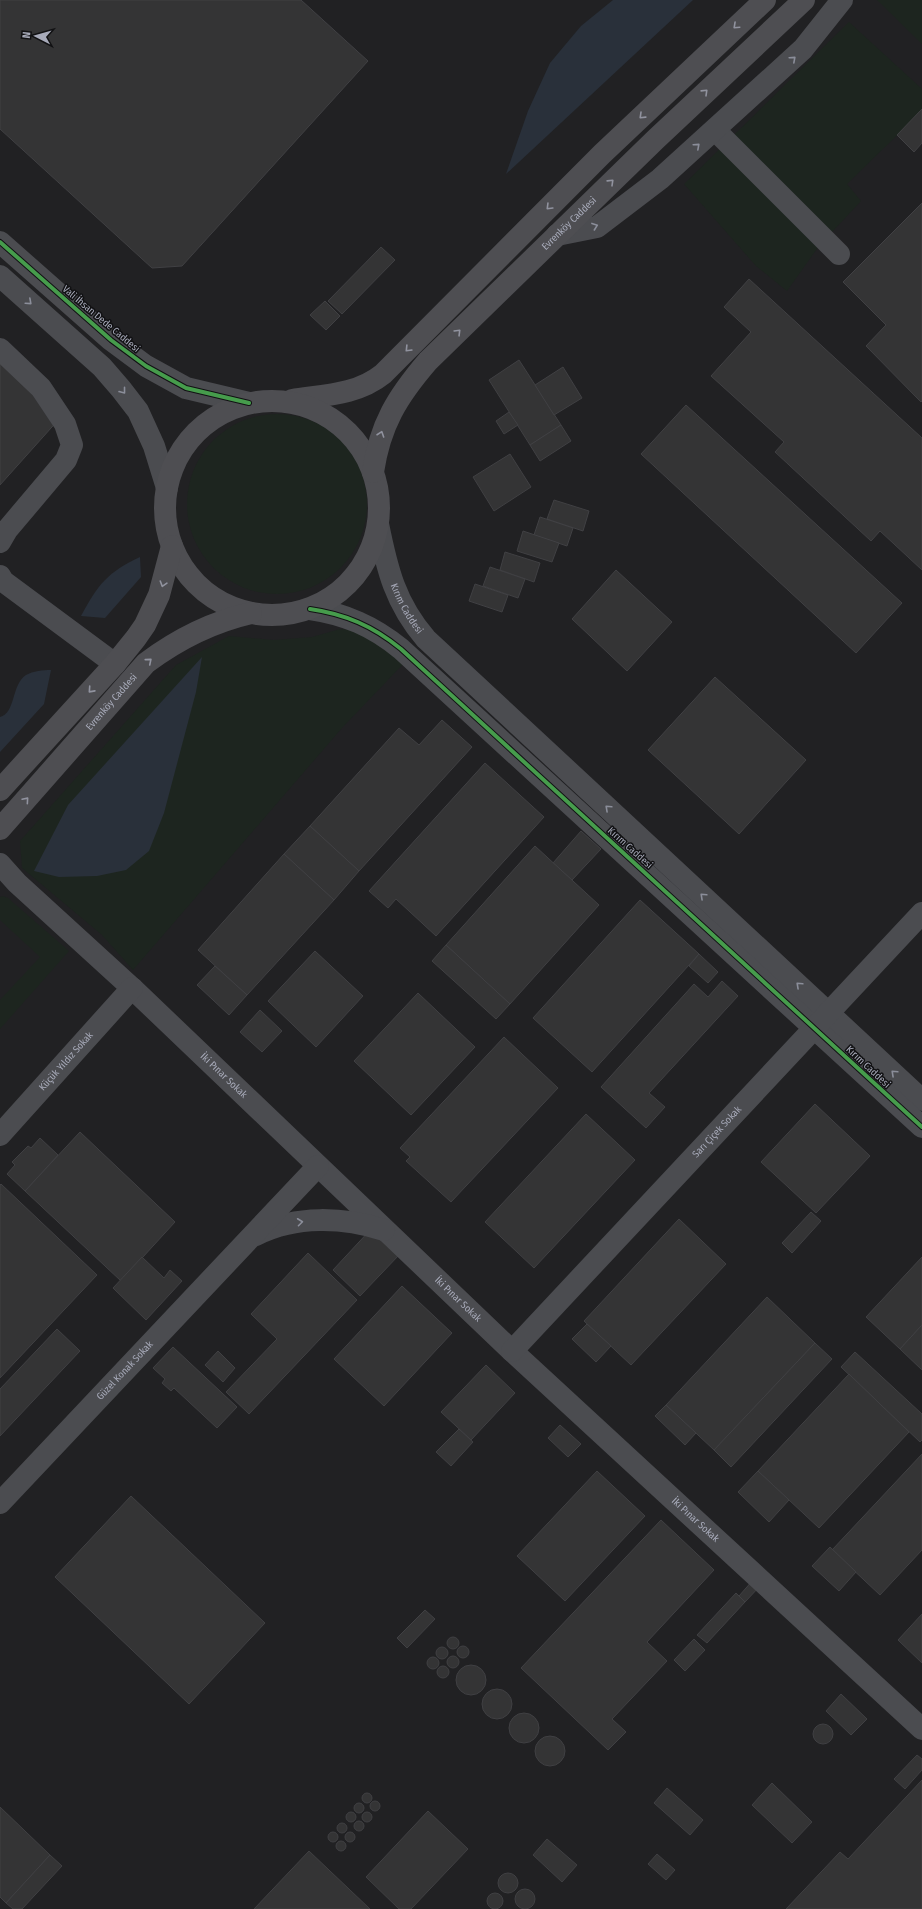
<svg xmlns="http://www.w3.org/2000/svg" width="922" height="1909" font-family="'Fira Sans Condensed',sans-serif">
<style>
.built{fill:#212123}
.green{fill:#1d251f}
.water{fill:#29303a}
.building{fill:#343435;stroke:#404043}
.lines{fill:none;stroke-linecap:round;stroke-linejoin:round}
.minor{stroke:#4b4c50;stroke-width:22}
.major{stroke:#4e4e52;stroke-width:22}
.cycleway-casing{stroke:#111113;stroke-width:6}
.cycleway{stroke:#469c4c;stroke-width:4}
.oneway{stroke:#91939f}
.oneway2{stroke:#8b8e9a}
.labels{text-anchor:middle;dominant-baseline:central;stroke-width:3;stroke-linejoin:round;paint-order:stroke}
.street-label{font-size:10px;fill:#a7aab9;stroke:#111113}
</style>
<rect width="100%" height="100%" fill="#171717"/>
<rect class="built" x="0" y="0" width="922" height="1909"/>
<g class="green">
<path d="M877,0H922V44Z"/>
<path d="M849,22L922,89V111L847,184L861,201L819,246L787,291L756,266L684,184Z"/>
<circle cx="277" cy="504" r="90"/>
<path d="M340,629L358,630L408,659L342,728L133,970L102,935L22,868L20,841L176,665L229,636L274,640L312,637Z"/>
<path d="M3,896L8,898L69,951L0,1029V1000L40,957L0,920V897Z"/>
</g>
<g class="water">
<path d="M613,0H693L506,174L528,111L550,63L581,26Z"/>
<path d="M140,557L141,577L105,618L81,616C98,584 108,572 140,557Z"/>
<path d="M202,657L196,692L164,813L149,851L126,870L97,876L59,877L34,871L68,805Z"/>
<path d="M51,670L44,704L0,752V717C16,713 11,685 26,675C33,671 43,670 51,670Z"/>
</g>
<g class="building">
<path d="M0,0H301L368,61L182,266L152,268L0,129Z"/>
<path d="M922,109V143L914,152L897,135Z"/>
<path d="M922,203V401L921,402L866,346L886,325L843,282Z"/>
<path d="M381,247L395,260L342,314L328,301Z"/>
<path d="M749,279L922,438V570L880,531L871,541L775,452L784,442L711,376L751,332L724,307Z"/>
<path d="M325,301L340,316L326,330L310,315Z"/>
<path d="M519,360L561,425L530,445L489,380Z"/>
<path d="M0,363L60,418L0,485Z"/>
<path d="M563,367L582,398L554,415L535,385Z"/>
<path d="M686,405L902,603L856,653L641,454Z"/>
<path d="M509,412L518,425L504,434L496,421Z"/>
<path d="M561,425L571,441L540,461L530,445Z"/>
<path d="M510,454L531,487L494,511L473,477Z"/>
<path d="M554,500L589,511L583,531L547,519Z"/>
<path d="M540,517L573,528L567,546L534,535Z"/>
<path d="M523,531L559,543L552,562L517,551Z"/>
<path d="M505,552L540,563L534,582L500,570Z"/>
<path d="M490,567L525,579L518,598L483,586Z"/>
<path d="M616,570L672,622L627,671L572,619Z"/>
<path d="M475,584L508,595L502,612L469,601Z"/>
<path d="M715,677L806,760L739,834L648,750Z"/>
<path d="M442,720L472,747L359,871L310,826L399,728L419,745Z"/>
<path d="M485,763L544,817L436,936L396,899L388,908L369,891Z"/>
<path d="M310,826L359,871L334,900L284,854Z"/>
<path d="M581,831L601,849L572,880L553,863Z"/>
<path d="M535,846L599,905L510,1004L446,945Z"/>
<path d="M284,854L334,900L247,995L198,950Z"/>
<path d="M640,900L699,954L592,1072L533,1018Z"/>
<path d="M446,945L510,1004L496,1019L432,961Z"/>
<path d="M315,951L363,996L316,1047L268,1001Z"/>
<path d="M699,954L718,972L708,983L689,966Z"/>
<path d="M215,966L247,995L229,1015L197,985Z"/>
<path d="M722,981L738,996L649,1093L665,1107L646,1128L601,1087L694,984L708,997Z"/>
<path d="M418,993L475,1047L411,1115L354,1061Z"/>
<path d="M260,1010L282,1031L262,1052L240,1032Z"/>
<path d="M504,1037L558,1088L451,1202L406,1161L410,1157L400,1148Z"/>
<path d="M815,1104L870,1156L816,1213L761,1162Z"/>
<path d="M586,1114L635,1160L534,1268L485,1222Z"/>
<path d="M80,1132L175,1222L121,1281L25,1191Z"/>
<path d="M40,1138L58,1155L25,1191L7,1174L15,1165L12,1162L28,1146L31,1148Z"/>
<path d="M1,1184L97,1275L0,1378V1185Z"/>
<path d="M811,1212L821,1221L792,1253L782,1243Z"/>
<path d="M679,1219L726,1264L631,1365L584,1321Z"/>
<path d="M372,1228L400,1254L360,1296L333,1270Z"/>
<path d="M308,1253L357,1300L249,1414L226,1392L277,1339L251,1314Z"/>
<path d="M142,1257L164,1278L170,1270L182,1281L146,1320L113,1288Z"/>
<path d="M922,1257V1325L900,1349L866,1317Z"/>
<path d="M402,1286L452,1333L384,1406L334,1359Z"/>
<path d="M767,1297L815,1343L714,1450L666,1405Z"/>
<path d="M587,1324L611,1346L596,1362L572,1339Z"/>
<path d="M922,1325V1370L900,1349Z"/>
<path d="M57,1329L80,1351L0,1436V1389Z"/>
<path d="M815,1343L832,1359L731,1467L714,1450Z"/>
<path d="M173,1347L237,1407L217,1428L174,1388L171,1391L162,1383L165,1379L153,1368Z"/>
<path d="M218,1351L235,1368L223,1382L205,1365Z"/>
<path d="M855,1352L922,1414V1440L920,1442L841,1367Z"/>
<path d="M486,1365L515,1393L471,1440L441,1412Z"/>
<path d="M849,1374L909,1432L819,1528L758,1471Z"/>
<path d="M666,1405L696,1433L685,1445L655,1416Z"/>
<path d="M560,1425L581,1444L568,1457L548,1438Z"/>
<path d="M459,1429L473,1442L451,1466L436,1452Z"/>
<path d="M922,1454V1550L880,1595L832,1550Z"/>
<path d="M597,1471L645,1516L565,1601L517,1556Z"/>
<path d="M758,1471L789,1500L769,1522L738,1492Z"/>
<path d="M131,1496L265,1623L189,1704L55,1577Z"/>
<path d="M661,1520L714,1570L647,1642L667,1661L612,1719L626,1732L608,1750L521,1668Z"/>
<path d="M830,1547L856,1572L839,1591L812,1566Z"/>
<path d="M753,1580L760,1586L745,1602L739,1596Z"/>
<path d="M736,1593L745,1602L707,1643L697,1635Z"/>
<path d="M425,1610L435,1619L407,1648L397,1638Z"/>
<path d="M922,1614V1663L898,1640Z"/>
<circle cx="453" cy="1643" r="6"/>
<path d="M694,1639L705,1650L685,1671L674,1660Z"/>
<circle cx="463" cy="1652" r="6"/>
<circle cx="442" cy="1653" r="6"/>
<circle cx="453" cy="1662" r="6"/>
<circle cx="433" cy="1663" r="6"/>
<circle cx="471" cy="1680" r="15"/>
<circle cx="443" cy="1672" r="6"/>
<circle cx="497" cy="1704" r="15"/>
<path d="M841,1694L867,1719L851,1735L826,1711Z"/>
<circle cx="524" cy="1728" r="15"/>
<circle cx="823" cy="1734" r="10"/>
<circle cx="550" cy="1751" r="15"/>
<path d="M917,1755L922,1759V1770L905,1789L894,1779Z"/>
<path d="M922,1780V1909H786L840,1852L848,1859Z"/>
<path d="M772,1783L812,1822L792,1843L752,1805Z"/>
<path d="M667,1788L703,1820L690,1835L654,1803Z"/>
<circle cx="367" cy="1798" r="5"/>
<circle cx="375" cy="1806" r="5"/>
<circle cx="359" cy="1808" r="5"/>
<path d="M0,1807L50,1855L6,1903L0,1897Z"/>
<path d="M428,1811L468,1849L411,1909H399L366,1877Z"/>
<circle cx="351" cy="1817" r="5"/>
<circle cx="367" cy="1817" r="5"/>
<circle cx="359" cy="1826" r="5"/>
<circle cx="342" cy="1828" r="5"/>
<circle cx="350" cy="1837" r="5"/>
<circle cx="333" cy="1837" r="5"/>
<path d="M547,1839L577,1865L562,1882L533,1855Z"/>
<circle cx="341" cy="1846" r="5"/>
<path d="M309,1851L370,1909H254Z"/>
<path d="M657,1854L675,1870L666,1880L648,1864Z"/>
<path d="M50,1855L62,1866L22,1909H13L6,1903Z"/>
<circle cx="508" cy="1883" r="10"/>
<circle cx="525" cy="1899" r="10"/>
<circle cx="495" cy="1901" r="8"/>
</g>
<g class="lines">
<g class="minor">
<path d="M715,130L839,254"/>
<path d="M557,235L597,227L660,179L803,49L842,0"/>
<path d="M0,242L111,340L146,366L186,388L249,403"/>
<path d="M0,276L102,367L121,389L138,411L154,446L167,488"/>
<path d="M0,349L41,388L65,424L72,445L66,460L7,530L0,542"/>
<path id="s1" d="M378,524C387,569 395,603 426,639L922,1100"/>
<path d="M0,576L3,581L115,664"/>
<path d="M310,609C345,614 373,626 401,649L922,1127"/>
<path id="s2" d="M0,864L17,883L132,988L512,1351L922,1729"/>
<path id="s3" d="M0,1135L132,988"/>
<path d="M256,1235C296,1215 343,1217 384,1230"/>
<path id="s4" d="M512,1351L922,913"/>
<path id="s5" d="M0,1503L318,1166"/>
</g>
<g class="major">
<path d="M292,400C324,395 357,395 383,374L602,154L765,0"/>
<circle cx="272" cy="508" r="107"/>
<path id="s6" d="M373,472C380,425 397,397 428,361L656,139L804,0"/>
<path d="M0,790L115,664L136,638L145,625L159,595L172,546"/>
<path id="s7" d="M0,829L146,663C178,639 212,622 251,613"/>
</g>
<g class="cycleway-casing">
<g id="cycleway">
<path d="M0,242L111,340L146,366L186,388L249,403"/>
<path d="M310,609C345,614 373,626 401,649L922,1127"/>
</g>
</g>
<use href="#cycleway" class="cycleway"/>
</g>
<defs><path id="oneway-chevron" d="M-2-3.5L2.5 0L-2 3.5" fill="none" stroke-width="1.6" stroke-linecap="round" stroke-linejoin="round"/></defs>
<g class="oneway">
<use href="#oneway-chevron" transform="translate(736 26) rotate(137)"/>
<use href="#oneway-chevron" transform="translate(705 92) rotate(-44)"/>
<use href="#oneway-chevron" transform="translate(642 116) rotate(136)"/>
<use href="#oneway-chevron" transform="translate(611 182) rotate(-44)"/>
<use href="#oneway-chevron" transform="translate(549 207) rotate(135)"/>
<use href="#oneway-chevron" transform="translate(458 332) rotate(-45)"/>
<use href="#oneway-chevron" transform="translate(408 349) rotate(134)"/>
<use href="#oneway-chevron" transform="translate(381 434) rotate(-71)"/>
<use href="#oneway-chevron" transform="translate(163 584) rotate(107)"/>
<use href="#oneway-chevron" transform="translate(149 661) rotate(-40)"/>
<use href="#oneway-chevron" transform="translate(91 690) rotate(132)"/>
<use href="#oneway-chevron" transform="translate(26 800) rotate(-49)"/>
</g>
<g class="oneway2">
<use href="#oneway-chevron" transform="translate(793 59) rotate(-42)"/>
<use href="#oneway-chevron" transform="translate(697 146) rotate(-42)"/>
<use href="#oneway-chevron" transform="translate(595 226) rotate(-20)"/>
<use href="#oneway-chevron" transform="translate(29 302) rotate(42)"/>
<use href="#oneway-chevron" transform="translate(123 391) rotate(52)"/>
<use href="#oneway-chevron" transform="translate(608 808) rotate(-137)"/>
<use href="#oneway-chevron" transform="translate(703 896) rotate(-137)"/>
<use href="#oneway-chevron" transform="translate(799 985) rotate(-137)"/>
<use href="#oneway-chevron" transform="translate(894 1073) rotate(-137)"/>
<use href="#oneway-chevron" transform="translate(300 1222) rotate(-7)"/>
</g>
<g class="labels">
<g class="street-label">
<text stroke="none"><textPath href="#s6" startOffset="323">Evrenköy Caddesi</textPath></text>
<text transform="translate(101 319) rotate(40)">Vali İhsan Dede Caddesi</text>
<text stroke="none"><textPath href="#s1" startOffset="90">Kırım Caddesi</textPath></text>
<text stroke="none"><textPath href="#s7" startOffset="169">Evrenköy Caddesi</textPath></text>
<text transform="translate(630 848) rotate(42)">Kırım Caddesi</text>
<text stroke="none"><textPath href="#s3" startOffset="99">Küçük Yıldız Sokak</textPath></text>
<text transform="translate(868 1067) rotate(43)">Kırım Caddesi</text>
<text stroke="none"><textPath href="#s2" startOffset="308">İki Pınar Sokak</textPath></text>
<text stroke="none"><textPath href="#s4" startOffset="300">Sarı Çiçek Sokak</textPath></text>
<text stroke="none"><textPath href="#s2" startOffset="632">İki Pınar Sokak</textPath></text>
<text stroke="none"><textPath href="#s5" startOffset="182">Güzel Konak Sokak</textPath></text>
<text stroke="none"><textPath href="#s2" startOffset="956">İki Pınar Sokak</textPath></text>
</g>
</g>
<g transform="translate(36 36) rotate(276)" stroke="#111113" stroke-width="3" paint-order="stroke">
<path d="M0-3L7 15L0 10L-7 15Z" fill="#a7aab9"/>
<text y="-6" font-size="11" font-weight="bold" text-anchor="middle" fill="#a7aab9">N</text>
</g>
</svg>
